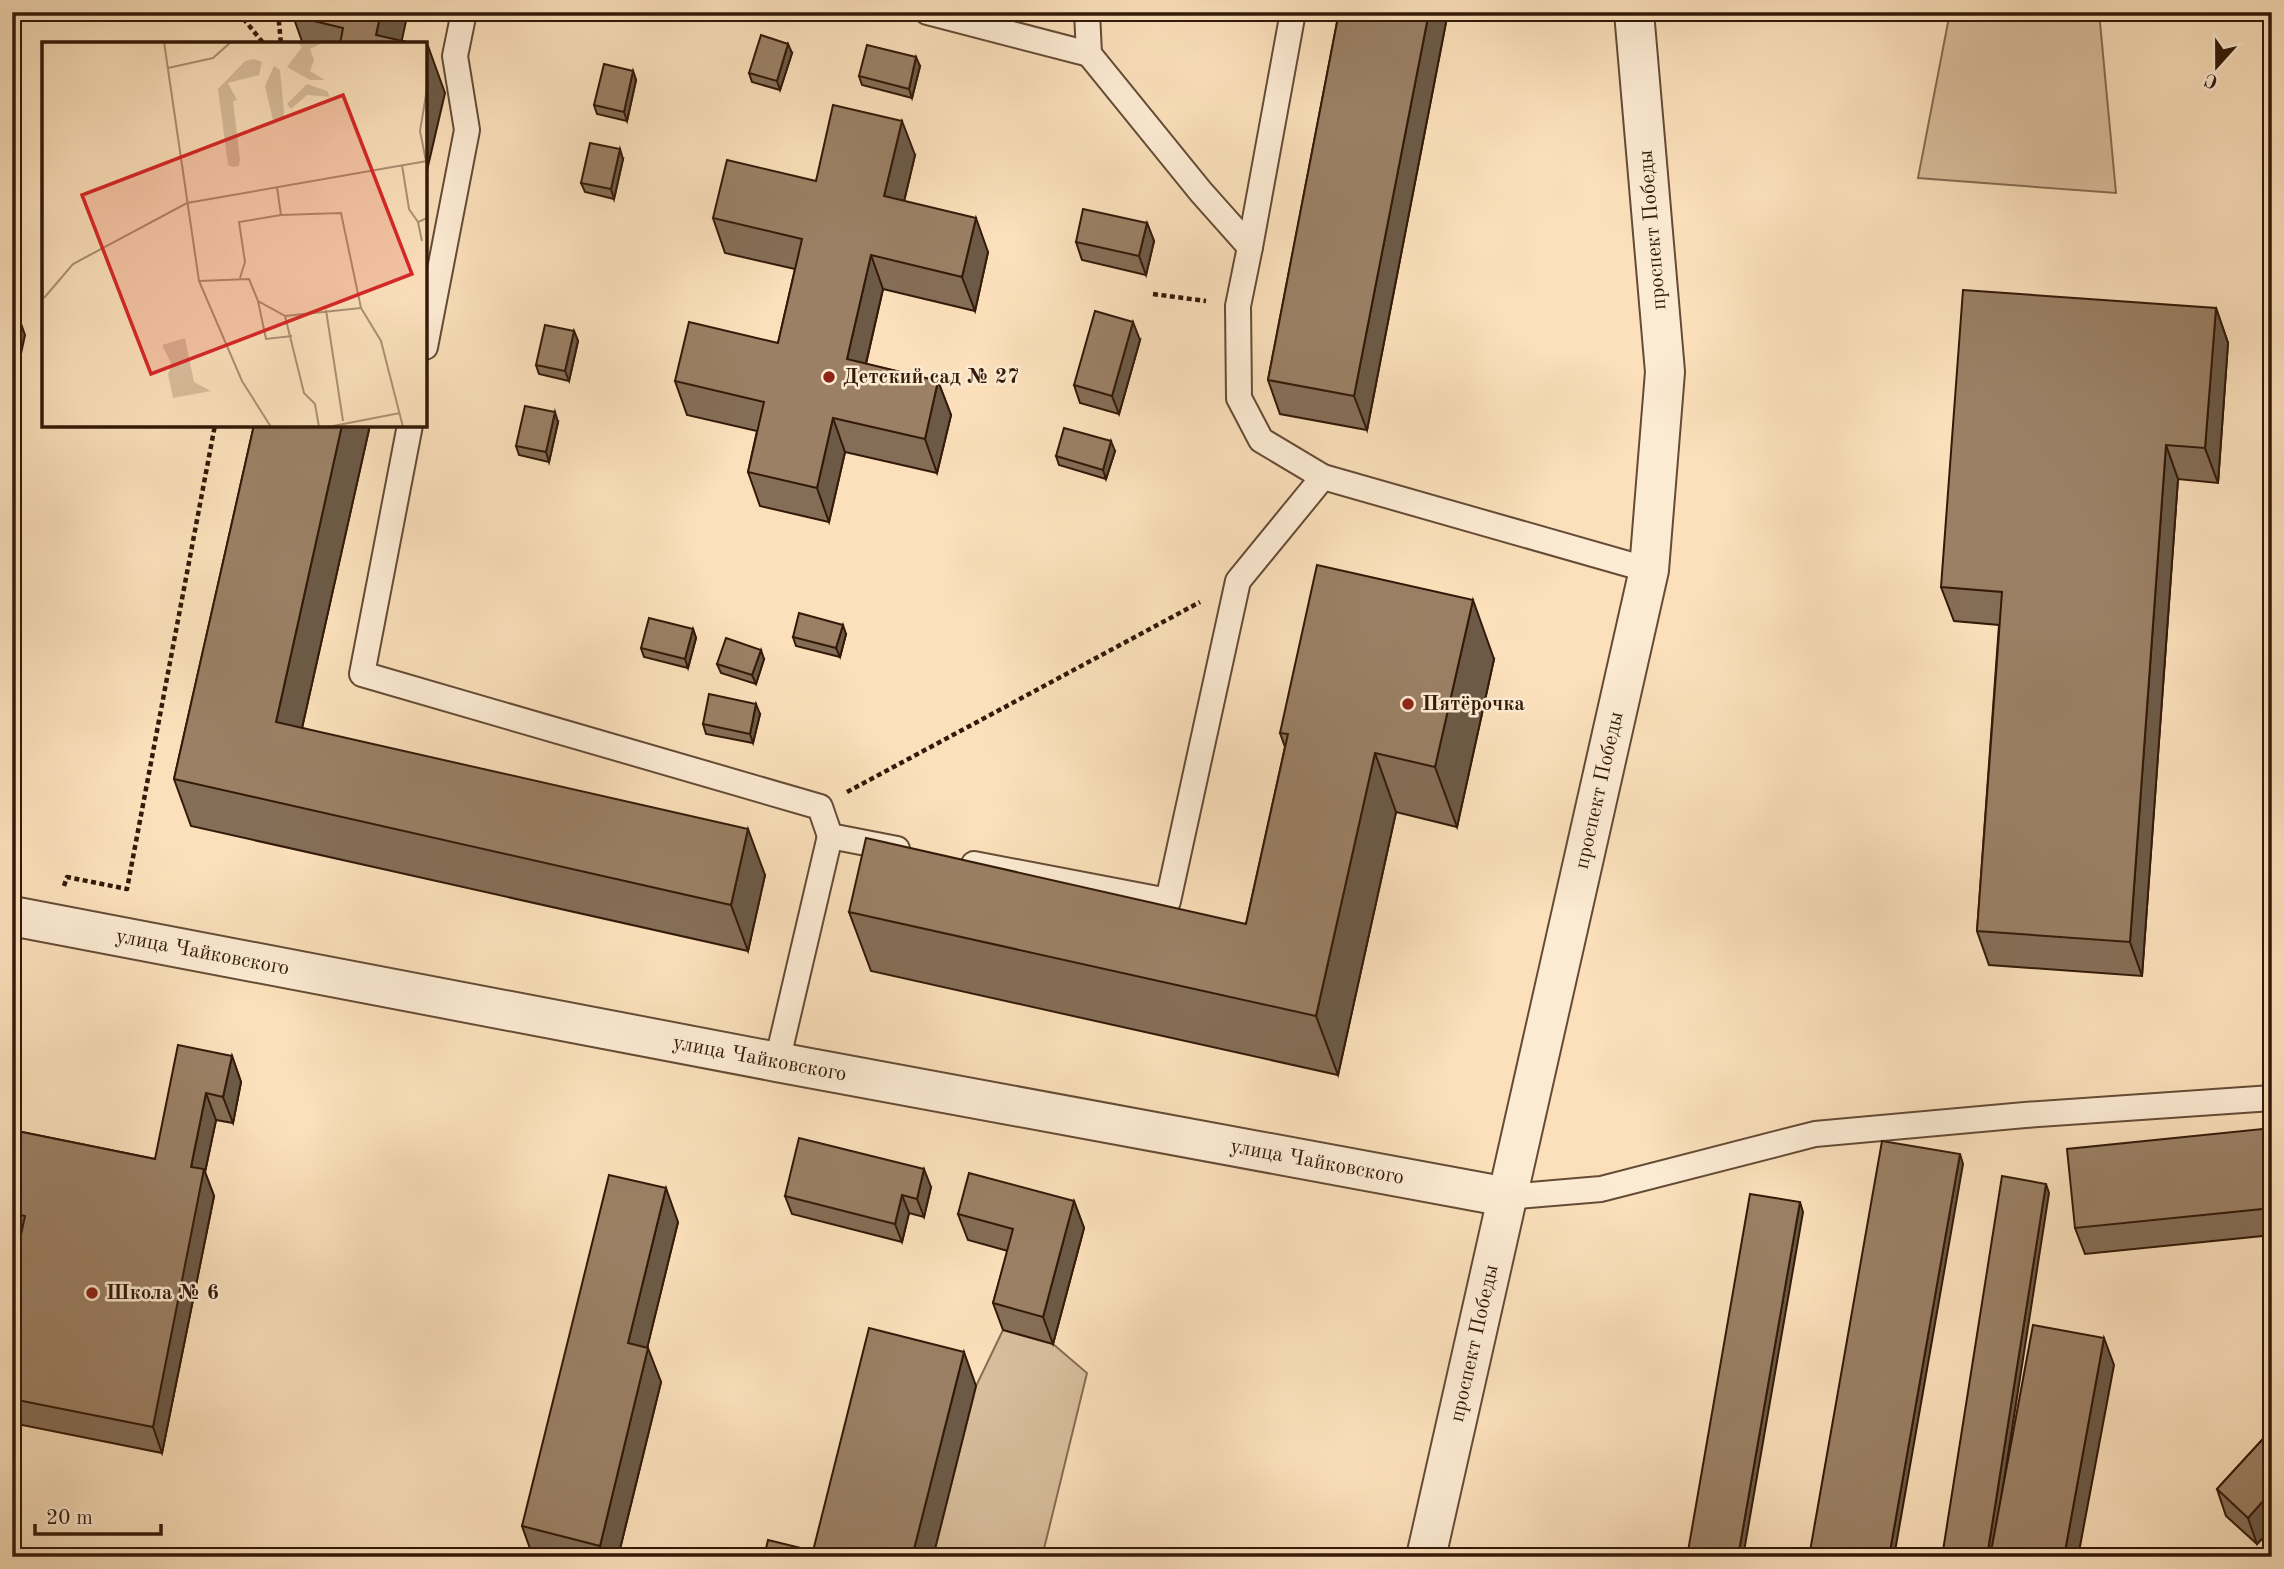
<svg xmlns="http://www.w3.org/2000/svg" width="2284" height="1569" font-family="'Old Standard TT',serif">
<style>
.green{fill:#d9be9d;stroke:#866c52;stroke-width:2}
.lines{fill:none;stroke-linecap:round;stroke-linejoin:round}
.service-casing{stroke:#654b35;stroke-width:28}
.minor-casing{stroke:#654b35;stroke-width:42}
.tertiary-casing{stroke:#654b35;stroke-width:42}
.path{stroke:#331908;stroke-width:4.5;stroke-dasharray:5 3.5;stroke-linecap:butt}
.service{stroke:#fcebd3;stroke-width:24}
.minor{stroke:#fcebd3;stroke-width:38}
.tertiary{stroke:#fcebd3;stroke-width:38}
.wall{fill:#856e57;stroke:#331908;stroke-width:2}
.shaded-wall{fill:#6c5a47;stroke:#331908;stroke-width:2}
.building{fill:#9b8065;stroke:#331908;stroke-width:2}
.poi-dot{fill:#8f2418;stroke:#fcebd3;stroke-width:2.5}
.labels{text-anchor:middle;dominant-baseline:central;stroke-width:5;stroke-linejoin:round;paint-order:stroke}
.street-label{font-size:21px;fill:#331908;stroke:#fcebd3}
.poi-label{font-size:21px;font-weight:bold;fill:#331908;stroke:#fcebd3;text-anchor:start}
.inset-road{fill:none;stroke:#ab9073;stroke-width:2}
.view{fill:#d62828;fill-opacity:0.15;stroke:#d62828;stroke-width:3.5}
.inset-edge{fill:none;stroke:#331908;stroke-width:3.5}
</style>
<rect width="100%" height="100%" fill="#fbe0bb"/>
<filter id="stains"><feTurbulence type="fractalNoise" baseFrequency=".00286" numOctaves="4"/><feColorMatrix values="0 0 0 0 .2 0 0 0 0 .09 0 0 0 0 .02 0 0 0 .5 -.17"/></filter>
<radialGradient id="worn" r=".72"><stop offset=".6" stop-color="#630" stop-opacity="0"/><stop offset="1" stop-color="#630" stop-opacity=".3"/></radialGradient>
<g class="green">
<path d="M1950,12H2099L2116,193L1918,178Z"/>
<path d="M1003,1330L1053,1344L1087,1373L1042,1557H933L976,1386Z"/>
</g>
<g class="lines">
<g class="service-casing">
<g id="service">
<path d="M927,12L1089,54"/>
<path d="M1087,12L1089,54L1201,192L1250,247L1238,306L1239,398L1261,440L1323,477L1649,570"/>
<path d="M1250,247L1293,12"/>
<path d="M425,347L467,130L455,56L464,12"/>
<path d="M410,425L362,674L820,807L830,836L897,849"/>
<path d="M974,864L1168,901L1238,581L1323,477"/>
<path d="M777,1062L830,836"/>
<path d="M1507,1197L1601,1189L1815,1134L2025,1115L2272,1098"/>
</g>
</g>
<g class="minor-casing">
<g id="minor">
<path id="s1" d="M12,916L777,1062L1507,1197"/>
</g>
</g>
<g class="tertiary-casing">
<g id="tertiary">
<path id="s2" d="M1426,1557L1649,570L1665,372L1634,12"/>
</g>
</g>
<g class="path">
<path d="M238,12L264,44"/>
<path d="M278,12L281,44"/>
<path d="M1153,294L1206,301"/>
<path d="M847,792L1200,602"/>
<path d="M64,886L67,877L127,889L215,425"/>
</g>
<use href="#service" class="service"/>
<use href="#minor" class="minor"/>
<use href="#tertiary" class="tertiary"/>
</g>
<g class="wall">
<path d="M1339,12H1448L1367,430L1280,414L1268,380Z"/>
<path d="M293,16L402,41L416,44H303Z"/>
<path d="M792,53L780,90L752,82L749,73Z"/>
<path d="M920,66L912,98L862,85L859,76Z"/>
<path d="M633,71L636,80L627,121L597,114L594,105Z"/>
<path d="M915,155L904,201L988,252L975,311L883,289L866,364L938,381L951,415L937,473L845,452L829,522L760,506L748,472L757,431L687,415L675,381L778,343L795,269L725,253L713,218L816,181Z"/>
<path d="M623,159L614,199L585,192L581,183Z"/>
<path d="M1147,223L1154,241L1146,275L1082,260L1076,242Z"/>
<path d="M2216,308L2228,343L2218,483L2178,479L2142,976L1989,965L1977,931L1999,625L1954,621L1941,587Z"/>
<path d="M574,331L578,341L569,381L539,374L536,365Z"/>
<path d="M1140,340L1119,414L1080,403L1074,385Z"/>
<path d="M558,422L549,462L519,455L516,446Z"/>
<path d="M254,425H370L302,728L765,875L748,951L191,826L174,779Z"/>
<path d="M1115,451L1106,479L1059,465L1056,456Z"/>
<path d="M693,629L696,638L688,668L644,657L641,648Z"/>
<path d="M846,634L840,657L796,646L793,637Z"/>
<path d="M764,659L756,684L721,673L717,664Z"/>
<path d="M1494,659L1457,827L1396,812L1338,1075L871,971L849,912L1246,924L1285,747L1280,733Z"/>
<path d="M760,714L753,743L706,734L703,724Z"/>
<path d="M232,1056L241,1082L233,1123L216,1120L205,1172L214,1196L162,1453L12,1423V1277L20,1239L12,1238V1130L155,1159Z"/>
<path d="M2272,1128V1235L2085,1254L2075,1228Z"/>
<path d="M931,1187L924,1217L909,1213L902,1242L792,1214L785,1196Z"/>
<path d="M1074,1201L1084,1228L1053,1344L1003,1330L993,1303L1008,1251L968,1240L958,1214Z"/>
<path d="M678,1222L647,1348L661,1382L618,1557H533L522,1526Z"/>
<path d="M2272,1429V1528L2257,1544L2226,1516L2217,1489Z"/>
</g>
<g class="shaded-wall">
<path d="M381,12H408L401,44L376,35Z"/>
<path d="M1429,12H1448L1367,430L1354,396Z"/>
<path d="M788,44L792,53L780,90L777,81Z"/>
<path d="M428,46L445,93L425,179V57Z"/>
<path d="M916,57L920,66L912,98L909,89Z"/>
<path d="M633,71L636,80L627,121L624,112Z"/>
<path d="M902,121L915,155L897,231L884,196Z"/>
<path d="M620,149L623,159L614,199L611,189Z"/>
<path d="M976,218L988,252L975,311L962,277Z"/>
<path d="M1147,223L1154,241L1146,275L1139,256Z"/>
<path d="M871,255L883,289L859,393L847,359Z"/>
<path d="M13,301L25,335L12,395V303Z"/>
<path d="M2216,308L2228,343L2218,483L2205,448Z"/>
<path d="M1133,322L1140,340L1119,414L1112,396Z"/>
<path d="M574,331L578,341L569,381L565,371Z"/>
<path d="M938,381L951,415L937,473L925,439Z"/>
<path d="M555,412L558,422L549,462L546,452Z"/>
<path d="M833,418L845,452L829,522L817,488Z"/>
<path d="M342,425H370L293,768L276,722Z"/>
<path d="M1111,441L1115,451L1106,479L1103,470Z"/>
<path d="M2166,445L2178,479L2142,976L2130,942Z"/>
<path d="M1473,600L1494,659L1457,827L1435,767Z"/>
<path d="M843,625L846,634L840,657L836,648Z"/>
<path d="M693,629L696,638L688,668L685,659Z"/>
<path d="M761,650L764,659L756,684L752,675Z"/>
<path d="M756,704L760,714L753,743L750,734Z"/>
<path d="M1375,753L1396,812L1338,1075L1316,1016Z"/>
<path d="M748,829L765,875L748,951L731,905Z"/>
<path d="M232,1056L241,1082L233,1123L223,1097Z"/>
<path d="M206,1093L216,1120L205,1172L214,1196L162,1453L153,1427L191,1167Z"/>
<path d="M1960,1154L1963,1164L1894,1557H1889Z"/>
<path d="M924,1169L931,1187L924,1217L917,1199Z"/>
<path d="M2046,1184L2049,1193L1992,1557H1987Z"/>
<path d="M666,1188L678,1222L640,1377L628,1343Z"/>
<path d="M902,1195L909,1213L902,1242L895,1224Z"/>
<path d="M1074,1201L1084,1228L1053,1344L1043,1317Z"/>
<path d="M1800,1202L1803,1212L1743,1557H1738Z"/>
<path d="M2104,1338L2114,1365L2078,1557H2064Z"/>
<path d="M648,1348L661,1382L618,1557H604L600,1546Z"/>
<path d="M964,1352L976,1386L933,1557H912Z"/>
<path d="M2272,1491V1528L2257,1544L2248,1518Z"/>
</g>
<g class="building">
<path d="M294,12H381L376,35L416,44H340L343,28L293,16Z"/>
<path d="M1339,12H1429L1354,396L1268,380Z"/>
<path d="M761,35L788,44L777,81L749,73Z"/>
<path d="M867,45L916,57L909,89L859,76Z"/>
<path d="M604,64L633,71L624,112L594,105Z"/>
<path d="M833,105L902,121L884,196L976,218L962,277L871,255L847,359L938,381L925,439L833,418L817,488L748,472L764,402L675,381L689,322L778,343L802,239L713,218L727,160L816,181Z"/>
<path d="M590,143L620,149L611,189L581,183Z"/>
<path d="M1083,209L1147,223L1139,256L1076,242Z"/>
<path d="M1963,290L2216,308L2205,448L2166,445L2130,942L1977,931L2002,592L1941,587Z"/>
<path d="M1095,311L1133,322L1112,396L1074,385Z"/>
<path d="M545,325L574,331L565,371L536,365Z"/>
<path d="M525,406L555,412L546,452L516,446Z"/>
<path d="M254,425H342L276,722L748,829L731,905L174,779Z"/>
<path d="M1064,428L1111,441L1103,470L1056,456Z"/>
<path d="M1317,565L1473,600L1435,767L1375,753L1316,1016L849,912L866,838L1246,924L1288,734L1280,733Z"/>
<path d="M799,613L843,625L836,648L793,637Z"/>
<path d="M649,618L693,629L685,659L641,648Z"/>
<path d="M726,638L761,650L752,675L717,664Z"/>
<path d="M709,694L756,704L750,734L703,724Z"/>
<path d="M178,1045L232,1056L223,1097L206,1093L191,1167L204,1169L153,1427L12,1399V1277L25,1216L12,1213V1130L155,1159Z"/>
<path d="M2272,1128V1208L2075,1228L2067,1149Z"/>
<path d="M799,1138L924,1169L917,1199L902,1195L895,1224L785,1196Z"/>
<path d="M1882,1141L1960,1154L1889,1557H1809Z"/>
<path d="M969,1173L1074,1201L1043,1317L993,1303L1013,1229L958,1214Z"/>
<path d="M609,1175L666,1188L628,1343L648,1348L600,1546L522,1526Z"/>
<path d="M2002,1176L2046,1184L1987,1557H1942Z"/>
<path d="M1750,1194L1800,1202L1738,1557H1687Z"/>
<path d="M2033,1325L2104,1338L2064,1557H1990Z"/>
<path d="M869,1328L964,1352L912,1557H764L768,1540L813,1551Z"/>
<path d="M2272,1429V1491L2248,1518L2217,1489Z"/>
</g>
<g class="poi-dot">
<circle cx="829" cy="377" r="7"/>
<circle cx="1408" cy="704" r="7"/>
<circle cx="92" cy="1293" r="7"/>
</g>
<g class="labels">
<g class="street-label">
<text transform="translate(1653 230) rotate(-95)">проспект Победы</text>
<text stroke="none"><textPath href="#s2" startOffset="786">проспект Победы</textPath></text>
<text stroke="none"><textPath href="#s1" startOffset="194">улица Чайковского</textPath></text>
<text stroke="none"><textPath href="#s1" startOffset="761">улица Чайковского</textPath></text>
<text stroke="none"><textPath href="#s1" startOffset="1328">улица Чайковского</textPath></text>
<text stroke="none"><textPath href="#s2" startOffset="219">проспект Победы</textPath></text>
</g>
<g class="poi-label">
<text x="843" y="377">Детский сад № 27</text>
<text x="1422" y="704">Пятёрочка</text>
<text x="106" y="1293">Школа № 6</text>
</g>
</g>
<g transform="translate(42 42)">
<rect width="385" height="385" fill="#fbe0bb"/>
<path d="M254,0H282L268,7L272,18L268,29L283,38H268L245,25L260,5ZM212,17L220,20L217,33L186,41L195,58L191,59L198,117L197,124L191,125L186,123L176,47L203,19ZM232,24L238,28L242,70L241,77L231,78L223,44ZM265,42L285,49L288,55L265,53L249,67L245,62ZM143,296L152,340L169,349L131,356L126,332L130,323L120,303Z" fill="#d9be9d"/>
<path class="inset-road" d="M122,0L157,239L200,339L229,385M126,26L171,16L189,0M384,119L378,89L385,47M360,123L367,167L376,180M235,145L239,173M380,199L376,180L385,176M198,236L203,220L197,180L239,173L299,171L319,266L339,299L361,385M157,239L207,237L216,259L243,274L262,351L273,362L277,385M2,256L31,222L145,161L385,119M216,259L224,297L250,294M284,268L301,379M243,274L319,266M286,385L358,371"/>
<path class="view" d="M301,53L370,232L109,332L40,153Z"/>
<rect width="385" height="385" class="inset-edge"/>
</g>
<rect width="2284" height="1569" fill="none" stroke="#fbe0bb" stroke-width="42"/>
<rect x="14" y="14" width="2256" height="1541" fill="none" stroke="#331908" stroke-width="3.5"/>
<rect x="21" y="21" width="2242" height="1527" fill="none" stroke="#331908" stroke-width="2"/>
<g transform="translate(2217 66) rotate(201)" stroke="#fcebd3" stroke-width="5" paint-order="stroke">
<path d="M0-5L12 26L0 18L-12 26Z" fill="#331908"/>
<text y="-10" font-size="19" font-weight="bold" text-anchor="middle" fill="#331908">С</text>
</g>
<path d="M35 1524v10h126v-10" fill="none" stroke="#331908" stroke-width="3.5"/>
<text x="46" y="1524" font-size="21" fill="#331908" stroke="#fcebd3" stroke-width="5" paint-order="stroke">20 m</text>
<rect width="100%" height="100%" filter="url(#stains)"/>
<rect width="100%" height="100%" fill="url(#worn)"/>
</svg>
